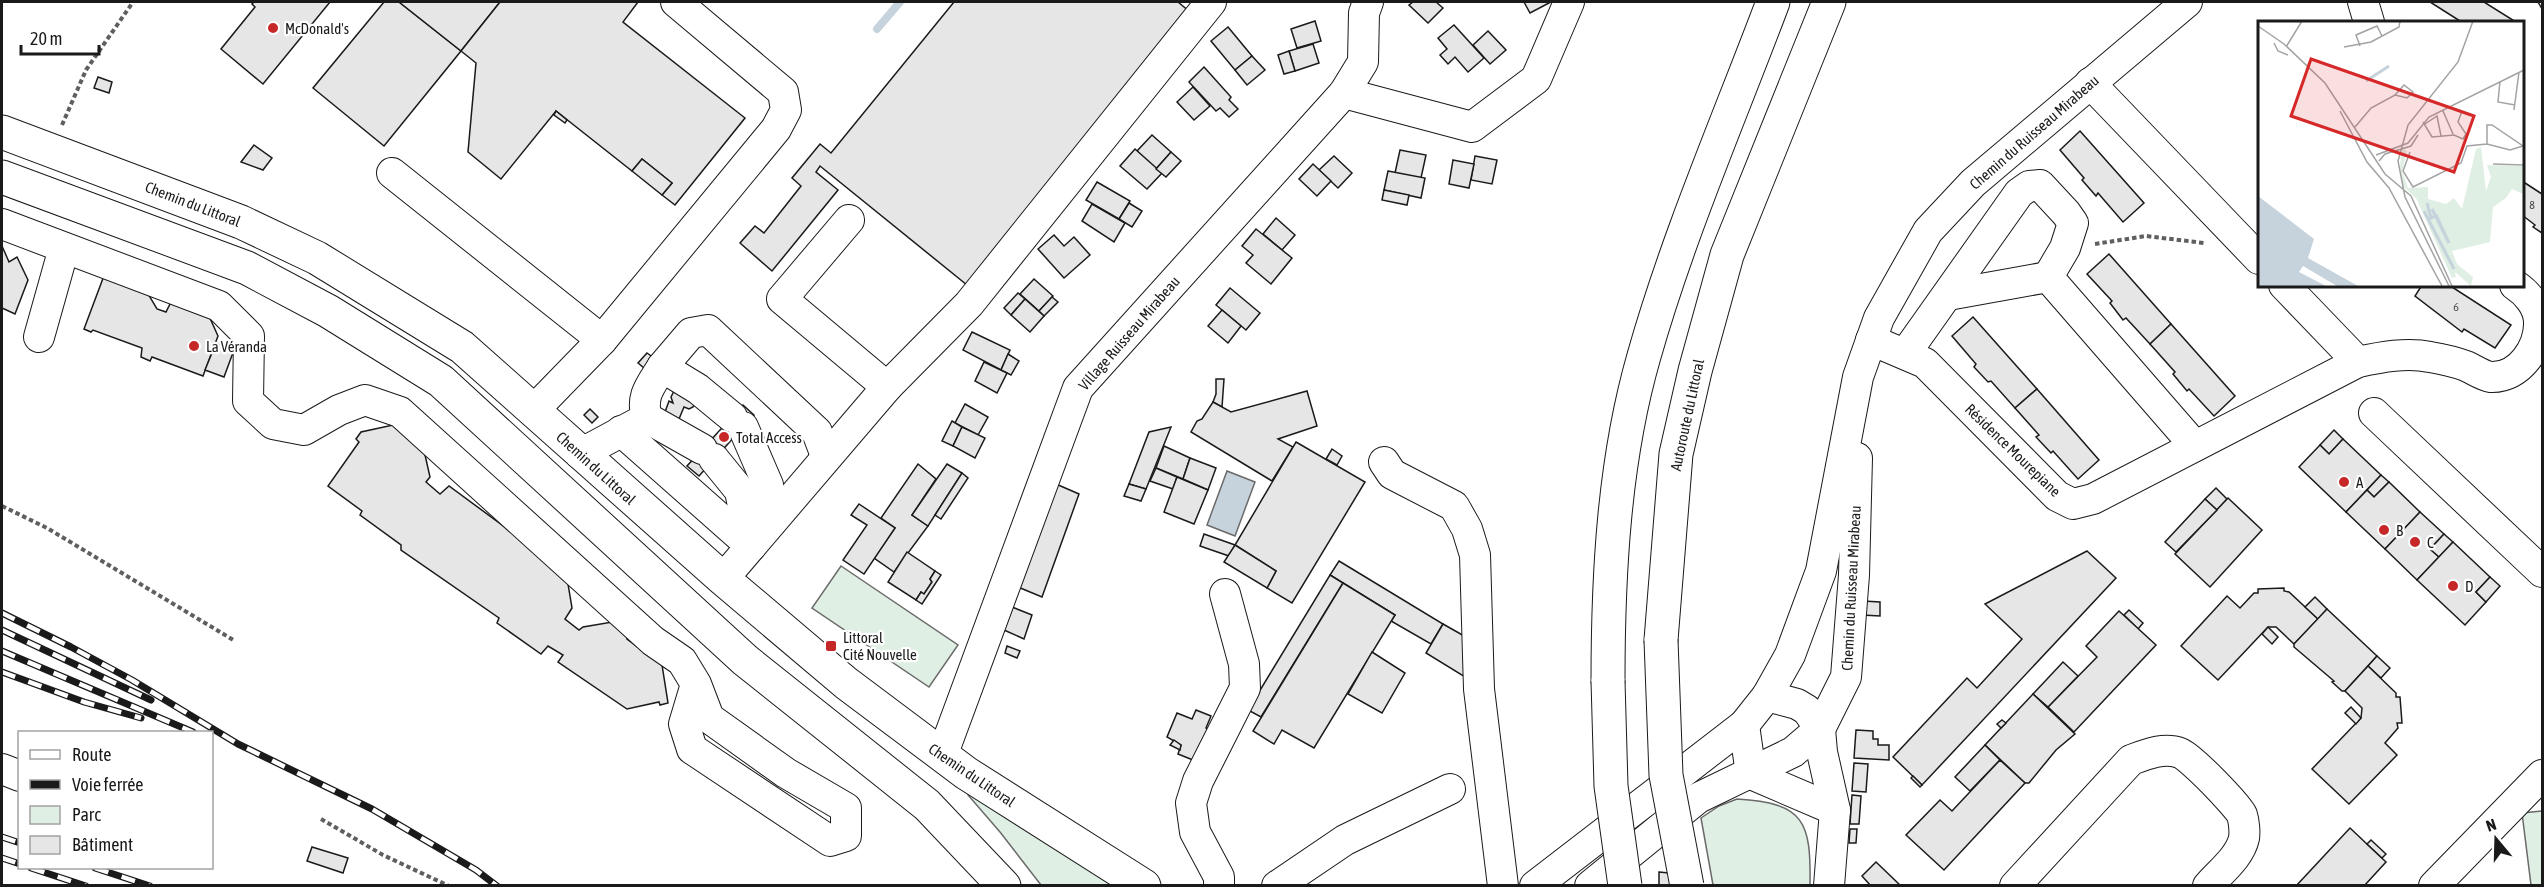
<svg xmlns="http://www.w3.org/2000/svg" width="2544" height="887" font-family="'Asap Condensed',sans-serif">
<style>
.green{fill:#e0efe3;stroke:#6a6a6a;stroke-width:1.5}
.water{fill:#c6d2dc;stroke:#6a6a6a;stroke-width:1.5}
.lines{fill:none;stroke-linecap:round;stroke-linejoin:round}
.stream{stroke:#c6d2dc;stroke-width:8}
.building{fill:#e6e6e6;stroke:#1a1a1a;stroke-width:1.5}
.minor-casing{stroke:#1a1a1a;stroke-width:32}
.major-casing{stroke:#1a1a1a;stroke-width:35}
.highway-casing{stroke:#1a1a1a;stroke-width:35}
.path{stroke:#5f5f5f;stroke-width:4;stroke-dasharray:4.5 3;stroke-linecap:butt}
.minor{stroke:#fff;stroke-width:30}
.major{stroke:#fff;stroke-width:33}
.highway{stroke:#fff;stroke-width:33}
.rail-casing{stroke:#1a1a1a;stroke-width:7}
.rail{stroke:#fff;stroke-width:4.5;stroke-dasharray:14;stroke-linecap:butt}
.highway-bridge-casing{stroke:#1a1a1a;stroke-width:35;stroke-linecap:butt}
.highway-bridge{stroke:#fff;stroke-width:33}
.fence{stroke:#1a1a1a;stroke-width:1.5;stroke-dasharray:8 3;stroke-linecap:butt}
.poi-dot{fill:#c62828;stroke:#fff;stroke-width:2}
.labels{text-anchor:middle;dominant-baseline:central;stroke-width:4.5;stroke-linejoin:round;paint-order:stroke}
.number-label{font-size:12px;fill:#4d4d4d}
.poi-label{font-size:15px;fill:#1a1a1a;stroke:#fff;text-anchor:start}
.street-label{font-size:15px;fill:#1a1a1a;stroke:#fff}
.inset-river{fill:none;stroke:#c6d2dc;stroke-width:3}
.inset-road{fill:none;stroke:#a3a3a3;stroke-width:1.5}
.view{fill:#d62828;fill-opacity:0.15;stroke:#d62828;stroke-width:3}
.inset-edge{fill:none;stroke:#1a1a1a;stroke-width:3}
</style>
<rect width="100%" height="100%" fill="#fff"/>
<g class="green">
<path d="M841,566L958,645L929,687L812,608Z"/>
<path d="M971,791L1125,885H1041L1000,832L968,795Z"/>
<path d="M1737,799C1805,803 1811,822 1810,885H1713L1701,818L1719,806Z"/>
<path d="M2542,811V885H2531L2522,813Z"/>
</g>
<path class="water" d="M1227,471L1255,482L1235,536L1207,525Z"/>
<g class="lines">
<path class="stream" d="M877,29L900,2"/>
</g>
<g class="building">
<path d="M254,2H330L263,84L221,49L255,7L252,4Z"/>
<path d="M384,2H399L461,51L384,146L313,88Z"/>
<path d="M399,2H500L461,51Z"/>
<path d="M500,2H638L623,22L745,118L675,205L662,195L672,183L642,159L632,171L556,111L501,179L468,152L476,63L461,51Z"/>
<path d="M954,2H1178L1190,12L967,285L820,166L816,172L838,190L772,271L740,243L755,226L764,233L801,186L792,178L820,144L831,153Z"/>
<path d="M1413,2H1436L1443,8L1428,23L1409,5Z"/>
<path d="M1524,2H1548L1549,3L1530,13Z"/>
<path d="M2430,2H2484L2516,22H2459L2460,21Z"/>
<path d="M1315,21L1321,41L1297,48L1291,29Z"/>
<path d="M1454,25L1484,58L1468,72L1455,57L1448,64L1440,55L1447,49L1438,38Z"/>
<path d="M1228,27L1252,56L1235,70L1211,41Z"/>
<path d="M1488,31L1506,50L1490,64L1473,45Z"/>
<path d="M1313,44L1319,63L1295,71L1289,51Z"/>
<path d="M1289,51L1295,71L1284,74L1278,55Z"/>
<path d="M1252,56L1265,70L1247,85L1235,70Z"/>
<path d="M1204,67L1231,97L1229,100L1238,109L1229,117L1220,108L1216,111L1189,82Z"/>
<path d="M98,77L112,82L109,93L94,88Z"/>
<path d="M1193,87L1210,106L1194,120L1177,102Z"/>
<path d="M556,111L567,120L565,123L554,115Z"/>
<path d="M2080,131L2144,203L2123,222L2098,193L2096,196L2082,180L2084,178L2060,150Z"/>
<path d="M1152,135L1171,152L1156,169L1137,151Z"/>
<path d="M254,145L272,158L263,170L241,162Z"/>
<path d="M1135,149L1162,173L1147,189L1120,166Z"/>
<path d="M1400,150L1426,155L1421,178L1395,173Z"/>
<path d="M1171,152L1181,161L1166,177L1156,169Z"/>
<path d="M1334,156L1352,173L1338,188L1319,170Z"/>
<path d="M1475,156L1497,160L1492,184L1471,180Z"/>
<path d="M642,159L672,183L662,195L632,171Z"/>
<path d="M1453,160L1474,164L1469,188L1449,184Z"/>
<path d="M1313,164L1331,181L1317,196L1299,179Z"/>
<path d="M1388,171L1425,178L1421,198L1384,190Z"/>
<path d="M2522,181L2542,194V233L2533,227L2535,225L2522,215Z"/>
<path d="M1097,182L1130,201L1119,219L1086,200Z"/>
<path d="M1384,190L1409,195L1407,205L1382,200Z"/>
<path d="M1129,203L1142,211L1132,227L1119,219Z"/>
<path d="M1092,204L1125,223L1114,242L1082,221Z"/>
<path d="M1276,218L1295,235L1282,250L1263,234Z"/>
<path d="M1256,229L1292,258L1271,284L1246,263L1253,255L1242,246Z"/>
<path d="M1054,235L1064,246L1074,237L1090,255L1064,278L1038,249Z"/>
<path d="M2,246L9,262L17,257L28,280L15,314L2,308Z"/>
<path d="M2109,254L2171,324L2150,344L2126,318L2123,320L2110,303L2112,301L2087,274Z"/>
<path d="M105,273L144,287L157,309L166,312L171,302L209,316L218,336L203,376L152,357L150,361L141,357L142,348L93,330L91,332L84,329Z"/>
<path d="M1034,279L1053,296L1039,311L1020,294Z"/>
<path d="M2422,285H2449L2511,325L2495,348L2464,329L2462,332L2415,296Z"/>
<path d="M1230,288L1260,313L1246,330L1216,305Z"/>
<path d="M1018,293L1025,299L1011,315L1004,308Z"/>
<path d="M1052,297L1058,302L1044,316L1039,311Z"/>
<path d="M1025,299L1044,316L1030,332L1011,315Z"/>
<path d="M1222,310L1241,326L1228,343L1208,326Z"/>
<path d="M1973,317L2037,389L2015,408L1991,381L1988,382L1974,367L1976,364L1952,336Z"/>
<path d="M2171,324L2235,396L2214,416L2189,389L2187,391L2173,374L2175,372L2150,344Z"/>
<path d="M972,332L1010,350L1001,370L963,350Z"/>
<path d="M216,343L234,350L224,377L205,370Z"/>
<path d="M647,353L654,358L644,368L638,363Z"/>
<path d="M1008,354L1019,361L1011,375L1001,370Z"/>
<path d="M984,362L1007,373L997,393L975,381Z"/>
<path d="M1216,379H1224L1222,407L1213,402L1216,394Z"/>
<path d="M2037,389L2099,460L2078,479L2053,451L2051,453L2036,437L2039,435L2015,408Z"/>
<path d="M674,391L696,402L693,407L689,409L684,407L679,419L665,412L669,401L673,403L671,397Z"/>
<path d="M1307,391L1317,426L1278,439L1293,447L1272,481L1191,432L1197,421L1202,419L1213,402L1231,412Z"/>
<path d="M965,404L988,417L978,435L955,423Z"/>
<path d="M743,405L754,415L699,476L687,466Z"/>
<path d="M590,409L598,417L592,423L584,415Z"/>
<path d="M952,421L962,427L953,446L942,441Z"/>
<path d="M393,425L423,446L430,477L426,482L440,494L449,486L566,572L572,608L565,619L579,630L583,627L624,620L627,639L662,665L668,703L660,705L659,702L627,709L558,662L563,655L548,646L541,654L497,623L499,618L401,550V545L360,515L362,511L328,486L359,442L356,439L361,432Z"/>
<path d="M962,427L985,438L975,458L953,446Z"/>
<path d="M1171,427L1146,489L1129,484L1149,432Z"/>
<path d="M2334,430L2343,439L2329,454L2320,445Z"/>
<path d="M2343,439L2381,475L2346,512L2299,467L2320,445L2329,454Z"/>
<path d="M1296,442L1365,482L1292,603L1267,588L1276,571L1235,545Z"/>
<path d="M1164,446L1190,458L1183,479L1156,468Z"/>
<path d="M1332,449L1342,456L1337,465L1326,459Z"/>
<path d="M1190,458L1216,468L1208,490L1183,479Z"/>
<path d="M918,464L936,479L912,515L928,526L894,572L874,558L895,528L881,518Z"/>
<path d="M947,464L962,473L928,526L912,515Z"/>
<path d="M1156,468L1177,477L1173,489L1150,481Z"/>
<path d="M962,473L968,478L941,519L935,515Z"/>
<path d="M2381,475L2389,482L2374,497L2367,490Z"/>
<path d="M1177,477L1208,490L1194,524L1164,512Z"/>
<path d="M2389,482L2420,512L2385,549L2346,512L2367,490L2374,497Z"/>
<path d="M1056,484L1079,494L1042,597L1018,587Z"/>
<path d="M1129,484L1146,489L1141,501L1124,496Z"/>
<path d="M2216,488L2227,499L2217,510L2205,499Z"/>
<path d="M2228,498L2262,530L2210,587L2175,554Z"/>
<path d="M2205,499L2217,510L2176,552L2165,542Z"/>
<path d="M859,504L895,528L864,574L843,560L867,525L851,515Z"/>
<path d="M2420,512L2444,534L2430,549L2439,557L2417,580L2385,549Z"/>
<path d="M1204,534L1235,545L1229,556L1200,546Z"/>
<path d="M2444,534L2453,542L2439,557L2430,549Z"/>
<path d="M2453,542L2490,577L2476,592L2486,602L2465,625L2417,580Z"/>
<path d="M1235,545L1276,571L1267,588L1224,562Z"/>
<path d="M2087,551L2116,578L1922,785L1893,757L1967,678L1977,688L2022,639L1985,604Z"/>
<path d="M907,552L935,571L930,579L932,582L924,594L921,592L916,600L888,582Z"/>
<path d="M1339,561L1443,624L1431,644L1391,621L1395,615L1330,575Z"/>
<path d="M935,571L941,575L922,604L916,600L921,592L924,594L932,582L930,579Z"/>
<path d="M1330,575L1343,583L1261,717L1248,710Z"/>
<path d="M2490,577L2500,586L2486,602L2476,592Z"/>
<path d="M1343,583L1395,615L1314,748L1282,730L1274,744L1253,731Z"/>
<path d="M2284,588V591L2289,592L2318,619L2294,644L2276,627H2268L2218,680L2181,646L2227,596L2240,608L2254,593H2258V589Z"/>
<path d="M2315,597L2327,609L2318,619L2305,607Z"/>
<path d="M1863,601L1880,602V616L1862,615Z"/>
<path d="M1012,607L1032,615L1024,639L1004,630Z"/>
<path d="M2327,609L2377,656L2345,691H2342L2332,682L2334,681L2294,647V644Z"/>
<path d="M2129,610L2143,623L2138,629L2124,615Z"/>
<path d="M2119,611L2156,645L2074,732L2048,707L2097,657L2086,646Z"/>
<path d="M1443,624L1466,637L1465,677L1426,653Z"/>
<path d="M2268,627L2278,637L2272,644L2262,634Z"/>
<path d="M1007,646L1020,651L1017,658L1005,653Z"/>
<path d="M1372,652L1405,673L1382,713L1348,694Z"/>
<path d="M2377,656L2390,668L2381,678L2368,666Z"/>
<path d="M2063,662L2078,676L2048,707L2033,694Z"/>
<path d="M2368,666L2396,693V697H2400L2402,723H2397L2398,728L2385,743L2397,755L2349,804L2312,769L2361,718L2362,708L2345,691Z"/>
<path d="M2033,694L2075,734L2056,750L2029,783H2025L1985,745Z"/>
<path d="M2351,707L2361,718L2356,724L2345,713Z"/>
<path d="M1196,710L1211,716L1206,728L1209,730L1193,760L1178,754L1181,745L1167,737L1177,713L1192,719Z"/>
<path d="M2002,720L2006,723L2001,728L1997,724Z"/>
<path d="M1856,730L1873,731V739H1878V745H1889V760L1854,758Z"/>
<path d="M1174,740L1181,745L1180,750L1170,745Z"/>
<path d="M1985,745L2000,760L1970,791L1955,777Z"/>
<path d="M2000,760L2025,783L1944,870L1906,835L1940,800L1952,811Z"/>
<path d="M1854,763L1868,764L1866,792L1852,791Z"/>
<path d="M1913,776L1922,785L1920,787L1911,778Z"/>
<path d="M1852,795L1861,796L1859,824H1850Z"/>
<path d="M2350,828L2386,862L2364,886H2296Z"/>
<path d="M1850,829H1857L1856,843H1849Z"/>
<path d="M2371,840L2386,854L2382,858L2367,844Z"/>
<path d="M312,847L348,858L343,873L307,861Z"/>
<path d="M1876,862L1901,886H1871L1862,876Z"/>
<path d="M1659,872L1689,875V886H1659Z"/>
</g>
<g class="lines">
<g class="minor-casing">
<g id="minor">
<path d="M2363,2L2369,22"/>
<path d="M2090,83L2259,259"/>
<path d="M1344,93L1472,127L1536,79L1569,2"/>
<path d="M392,173L602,340L533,411"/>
<path d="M2,224L219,306L249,336L248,401L273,424L304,430L339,410L365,400L400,412L653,641L682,661L696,684L709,718L786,773L846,808V836L830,841L692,749L684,724L696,684"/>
<path d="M2284,285L2358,362"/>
<path d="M1948,295L2048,277"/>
<path d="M39,337L64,248"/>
<path d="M602,340L776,129L786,110L783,92L676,2"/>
<path d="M1871,340L1925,363L2057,496L2073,504L2093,499L2358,362C2381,357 2407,352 2430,357C2442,359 2455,362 2466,366C2473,369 2483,376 2491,377C2520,378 2540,347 2539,321C2538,306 2527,293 2515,285"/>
<path d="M1905,354L2019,193L2029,186L2040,185L2066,213L2073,223L2065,248L2048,277L2195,446"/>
<path d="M887,387L969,304L1211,2"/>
<path d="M2374,413L2542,572"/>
<path d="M732,417L698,389L662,367L691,333L708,330L817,432L826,456"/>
<path d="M647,418C640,396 651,385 662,367"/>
<path d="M743,427L768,485L772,521"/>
<path d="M621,431L751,546"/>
<path d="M580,454L647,418L702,449"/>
<path d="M714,459L740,491L751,546"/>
<path d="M1384,462L1392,474L1454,506L1467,529L1475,555L1479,689L1503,886"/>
<path d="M723,579L887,387L782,299L849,220"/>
<path d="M1767,696L1797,704L1807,710L1820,729L1822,752L1835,810L1829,886"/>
<path d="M1744,725L1751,774L1835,810"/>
<path d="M942,756L1078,388L1344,93L1363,62L1364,13L1368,2"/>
<path d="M2,769L20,776"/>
<path d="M1219,886V877L1195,832L1191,803L1198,781L1245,688L1244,664L1225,594"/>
<path d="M1277,886L1345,840L1450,789"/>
<path d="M1535,886L1744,725L1767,696L1790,655L1821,571L1858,377L1879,318L1928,231L1973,183L2187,2"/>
<path d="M1590,886L1698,798L1793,752L1820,729L1846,677L1854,575L1857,458"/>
<path d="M2015,886L2131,760C2147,754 2164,747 2180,753C2190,756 2238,806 2242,815C2244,821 2245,832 2244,838C2240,857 2220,872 2208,886"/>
<path d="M2434,886L2542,775"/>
</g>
</g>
<g class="major-casing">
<g id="major">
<path d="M2,132L241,222L317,258L462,347L723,579L846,683L966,773L1144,886"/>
<path d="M2,177L247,268L328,311L441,381L745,660L927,805L1004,886"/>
</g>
</g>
<g class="highway-casing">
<g id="highway">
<path d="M1661,640L1676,454L1695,371L1727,255L1829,2"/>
<path d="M1608,681C1608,573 1614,460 1644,356C1678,236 1729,119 1773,2"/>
</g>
</g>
<g class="path">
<path d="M62,125L86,70L133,2"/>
<path d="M2095,244L2146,236L2204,243"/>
<path d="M2,506L47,528L235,641"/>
<path d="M321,819L383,855L449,886"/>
</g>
<use href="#minor" class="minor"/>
<use href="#major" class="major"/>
<use href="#highway" class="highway"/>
<g class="rail-casing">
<g id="rail">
<path d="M2,613L71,647L132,680L238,744L372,809L476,870L497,886"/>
<path d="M2,630L151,700"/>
<path d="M2,651L193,732"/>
<path d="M2,672L84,702L141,718"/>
<path d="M2,837L20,843"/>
<path d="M2,858L20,864"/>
<path d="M31,868L86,886"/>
<path d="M95,868L150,886"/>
</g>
</g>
<use href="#rail" class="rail"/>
<g class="highway-bridge-casing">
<g id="highway-bridge">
<path d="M1661,640L1666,775L1687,886"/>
<path d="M1608,681L1611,786L1625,886"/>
</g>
</g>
<use href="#highway-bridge" class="highway-bridge"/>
<path class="fence" d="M2538,2L2542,9"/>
</g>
<g class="poi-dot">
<circle cx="273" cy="28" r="6"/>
<circle cx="194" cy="346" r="6"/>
<circle cx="724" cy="437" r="6"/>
<circle cx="2344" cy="482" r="6"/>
<circle cx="2384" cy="530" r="6"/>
<circle cx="2415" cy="542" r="6"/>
<circle cx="2453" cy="586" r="6"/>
<rect x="825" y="640" width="12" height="12" rx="3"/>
</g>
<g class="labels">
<g class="number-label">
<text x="2532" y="205">8</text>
<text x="2456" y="307">6</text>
</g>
<g class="poi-label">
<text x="285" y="28">McDonald's</text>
<text x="206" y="346">La Véranda</text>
<text x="736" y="437">Total Access</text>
<text x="2356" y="482">A</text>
<text x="2396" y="530">B</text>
<text x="2427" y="542">C</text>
<text x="2465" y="586">D</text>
<text x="843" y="637">Littoral<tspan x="843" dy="17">Cité Nouvelle</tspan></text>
</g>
<g class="street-label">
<text transform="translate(2034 132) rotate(-41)">Chemin du Ruisseau Mirabeau</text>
<text transform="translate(193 204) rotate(21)">Chemin du Littoral</text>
<text transform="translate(1129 333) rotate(-49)">Village Ruisseau Mirabeau</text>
<text transform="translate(1687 415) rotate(-78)">Autoroute du Littoral</text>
<text transform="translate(2013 450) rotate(44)">Résidence Mourepiane</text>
<text transform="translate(596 468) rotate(42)">Chemin du Littoral</text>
<text transform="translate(1851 588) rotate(-87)">Chemin du Ruisseau Mirabeau</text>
<text transform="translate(972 775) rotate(34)">Chemin du Littoral</text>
</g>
</g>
<g transform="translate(2258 21)">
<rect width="266" height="266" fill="#fff"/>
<path d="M223,126L228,170L233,156L229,144L265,145V173L254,168L248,177L235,186L232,221L194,230L199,243L215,256L213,265L197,251L198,256L194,257L158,177L145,165L142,146L143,135L144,128L149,130L144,150L150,167L170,166V178L188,183L196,177L204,188L218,128Z" fill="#e0efe3"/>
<path d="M0,175L56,218L50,237L100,265H79L45,245L41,251L68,265H0Z" fill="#c6d2dc"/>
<path class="inset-river" d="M108,60L131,45M169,182L173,197L179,194M174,188L191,222L178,194M166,190L196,248"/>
<path class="inset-road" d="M0,5L26,23L67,62L127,153L153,175L194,265M16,22L20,30L30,34M102,25L98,14L119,5L124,15M28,26L44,0M86,26L113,21L141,6L142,0M242,60L240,81L257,84M256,89L261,51M82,90L109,141L131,167L184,265M185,90L195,113M165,101L174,116L196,114L205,118L208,113L200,101L204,90M167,103L179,95L183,115M97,106L113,87L137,74L149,77L155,71L146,64L137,74M152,131L145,150L155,166L203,142L209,125L229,123L252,129L265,125L234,104H229V123M118,134L150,122L171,96L266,49M121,140L127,133L153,125L160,114M235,143L266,144M191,265L147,176L140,140L150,104L200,41L215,0"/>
<path class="view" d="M53,38L216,95L196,151L33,95Z"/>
<rect width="266" height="266" class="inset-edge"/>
</g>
<rect width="2544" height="887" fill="none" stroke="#1a1a1a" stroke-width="6"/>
<rect x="18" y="731" width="195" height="138" fill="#ffffff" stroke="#a3a3a3" stroke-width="1.5"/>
<rect x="30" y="750" width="30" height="9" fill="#ffffff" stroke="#a3a3a3" stroke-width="1.5"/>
<text x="72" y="761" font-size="18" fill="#1a1a1a">Route</text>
<rect x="30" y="780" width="30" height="9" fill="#1a1a1a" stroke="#a3a3a3" stroke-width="1.5"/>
<text x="72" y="791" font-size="18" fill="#1a1a1a">Voie ferrée</text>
<rect x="30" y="806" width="30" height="18" fill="#e0efe3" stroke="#a3a3a3" stroke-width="1.5"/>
<text x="72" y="821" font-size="18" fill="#1a1a1a">Parc</text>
<rect x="30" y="836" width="30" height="18" fill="#e6e6e6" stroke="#a3a3a3" stroke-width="1.5"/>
<text x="72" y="851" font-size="18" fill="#1a1a1a">Bâtiment</text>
<g transform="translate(2496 839) rotate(341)" stroke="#ffffff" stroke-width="4.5" paint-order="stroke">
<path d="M0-4.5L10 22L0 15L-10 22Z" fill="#1a1a1a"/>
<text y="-9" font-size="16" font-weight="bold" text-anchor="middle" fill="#1a1a1a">N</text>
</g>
<path d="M21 45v9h78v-9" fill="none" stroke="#1a1a1a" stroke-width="3"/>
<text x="30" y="45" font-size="18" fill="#1a1a1a" stroke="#ffffff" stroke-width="4.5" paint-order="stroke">20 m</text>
</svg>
